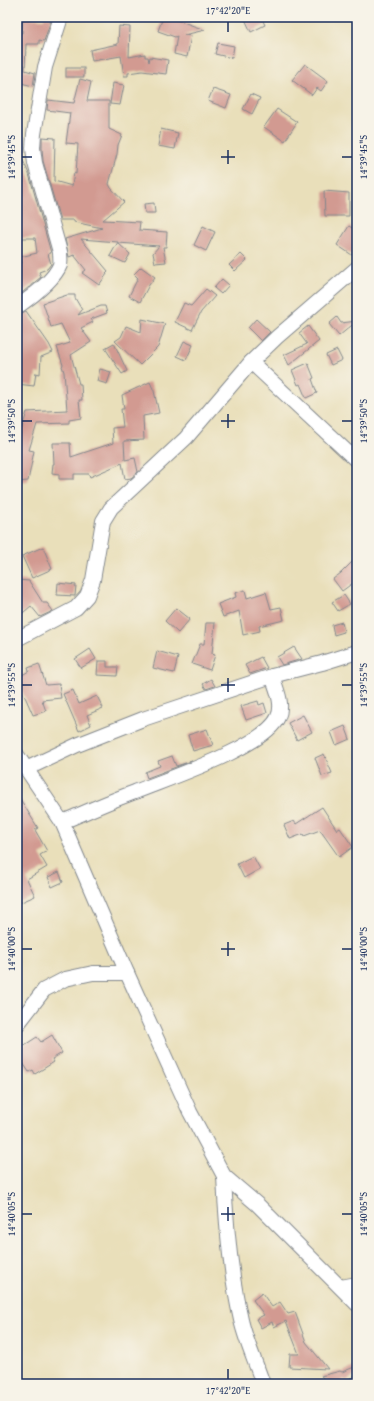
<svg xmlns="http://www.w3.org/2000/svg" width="374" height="1401" font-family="'Gentium Book Plus',serif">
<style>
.building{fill:#d29a91}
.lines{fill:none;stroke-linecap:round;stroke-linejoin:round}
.minor-casing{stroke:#82878c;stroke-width:16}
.minor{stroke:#fff;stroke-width:14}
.ticks{fill:none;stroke:#1b2f5e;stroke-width:1.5}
.neatline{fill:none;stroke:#1b2f5e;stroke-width:1.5}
.ticks-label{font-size:10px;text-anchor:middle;fill:#1b2f5e}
</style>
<rect width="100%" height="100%" fill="#f7f3e8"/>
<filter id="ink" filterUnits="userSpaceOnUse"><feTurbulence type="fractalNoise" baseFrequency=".025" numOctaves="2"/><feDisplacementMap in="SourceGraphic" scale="8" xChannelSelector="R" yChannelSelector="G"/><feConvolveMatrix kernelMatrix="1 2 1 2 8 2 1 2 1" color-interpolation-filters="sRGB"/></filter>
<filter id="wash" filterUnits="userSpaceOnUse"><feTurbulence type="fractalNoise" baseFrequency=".012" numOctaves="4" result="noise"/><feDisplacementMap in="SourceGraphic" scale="16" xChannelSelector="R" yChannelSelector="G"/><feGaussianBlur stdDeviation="0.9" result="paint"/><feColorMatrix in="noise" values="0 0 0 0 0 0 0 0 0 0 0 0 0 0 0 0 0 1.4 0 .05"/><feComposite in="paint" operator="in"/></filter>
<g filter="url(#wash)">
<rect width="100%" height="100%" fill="#e9dfba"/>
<g id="blocks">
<g class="building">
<path d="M44,17H52L44,41L39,40V44H26L25,70L35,73L33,86L17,82V33H22L23,18L44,19Z"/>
<path d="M163,17H169L205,30L184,35L191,36L187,57L174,54L177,36L175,37L158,31Z"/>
<path d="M244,17H261L265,25L251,32Z"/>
<path d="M119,26L130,27L129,57L145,54V57H148L149,62L150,57L168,60L166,74L142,71L128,73V76H124L121,56L92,61L90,50L118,44Z"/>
<path d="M218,43L234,46L232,58L215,54Z"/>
<path d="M305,64L328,81L321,91L317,88L312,95L292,80Z"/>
<rect x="66" y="68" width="18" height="9"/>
<path d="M80,79L91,82L87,101H109V129L122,135L118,145L117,154L109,184L111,188L124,202L103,220L140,222L139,230L167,232L166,247H163L166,262L155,263L153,253L159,246L118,243L130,254L125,263L110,256L118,242L81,239L108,271L106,273L107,274L99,285L82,273L86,270L74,255L69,257L65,239L102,228L74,222V220H60L43,161L42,148V137L55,138L54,181L72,186L74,173L76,174L78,144L66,143L70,113L47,110L48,100L74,103Z"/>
<path d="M113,83L124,85L120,105L110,104Z"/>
<path d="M213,89L231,95L226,108L208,101Z"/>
<path d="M251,94L260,98L252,114L243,109Z"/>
<path d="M277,109L297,122L285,141L264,127Z"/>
<path d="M161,129L178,133L175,149L158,146Z"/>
<path d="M17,147L29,174L51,253L48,254L51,264L47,269L39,272L41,277L17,297V283L19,282L17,265L22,263L20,257L37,253L35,238H17V228H18L17,217Z"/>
<path d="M324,191L349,193V216H325Z"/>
<path d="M154,203L155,213H145L144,204Z"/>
<path d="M203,226L215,232L206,251L194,245Z"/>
<path d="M349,226L357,231V247L352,255L337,245Z"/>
<path d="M241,254L247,260L235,271L229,265Z"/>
<path d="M141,267L155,277L149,285L140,302L129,296L138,278L134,274Z"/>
<path d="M222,279L229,285L221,294L214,288Z"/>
<path d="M206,289L215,296L201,312L192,330L175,322L184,303L191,306Z"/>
<path d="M67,295H75V298L82,310L78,315L101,306H105L107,313L91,319L93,322L81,328L91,342L71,355L79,384H81L82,400H79L81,418L69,420V423L37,424L29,450L34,451L28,481L17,482V454L20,434L27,412L67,410L64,372L62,366L63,365L57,347L70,343L61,324L51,327L43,303Z"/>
<path d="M26,311L49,344L53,352L41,357L40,374L36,373L34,386L17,384V315Z"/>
<path d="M337,317L341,323L357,321L339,336L329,324Z"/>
<path d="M142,319L165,324L158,347L140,365L115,341L121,337L126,326L141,332Z"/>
<path d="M256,319L270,332L261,341L248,328Z"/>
<path d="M308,326L319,341L289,365L284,355L307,344L299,333Z"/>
<path d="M184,341L193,345L186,360L177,356Z"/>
<path d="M114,343L127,371L122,374L105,348Z"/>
<path d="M337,350L342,360L331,365L326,355Z"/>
<path d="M308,363L314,378L312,379L317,393L306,398L300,384L298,385L292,370Z"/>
<path d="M100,369L111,372L107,384L97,381Z"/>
<path d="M150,382L154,391L159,413L143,416L144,440L124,441L125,460L135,458L138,472L131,478L125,479L122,463L90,477L89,474H74V479H59V474L52,473L53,464H54L53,443H70L71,457L113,443L112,428L123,427L121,409H124L122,395Z"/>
<path d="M43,547L52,569L32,578L22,556Z"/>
<path d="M357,557V580L342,591L333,579L341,573Z"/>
<path d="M17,580L29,581L43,603H47L53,611L40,617L31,606L17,618Z"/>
<path d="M58,583L76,585L75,596L57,595Z"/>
<path d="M245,590L247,598L266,592L271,609L281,607L284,620L259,626L260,631L243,635L239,611L223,617L218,604L236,597L235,593Z"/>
<path d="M344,595L350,604L338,611L332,602Z"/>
<path d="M176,608L190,619L178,633L165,621Z"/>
<path d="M342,622L344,632L334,635L332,625Z"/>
<path d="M206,623H215L212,654L215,655L210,670L192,664L200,644H204Z"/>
<path d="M294,647L302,659L282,665L277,657Z"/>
<path d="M90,649L96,659L81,668L75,659Z"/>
<path d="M157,651L178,657L174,673L153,668Z"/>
<path d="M261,657L267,668L250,674L245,665Z"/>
<path d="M98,661H107V667H118L117,676L97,675Z"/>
<path d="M39,664L46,685L59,684L61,698L42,700L46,711L33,715L26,699L17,682V678L29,671L28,668Z"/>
<path d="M211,679L215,686L206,689L203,684Z"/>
<path d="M73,690L79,704L97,696L103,708L87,715L91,725L79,731L63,694Z"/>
<path d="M258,701L259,705L264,703L267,713L246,720L241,706Z"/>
<path d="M303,715L312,732L297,740L288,723Z"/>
<path d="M345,726L350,739L336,745L331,732Z"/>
<path d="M207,729L213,745L193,751L188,735Z"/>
<path d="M324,754L332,773L322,776L315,758Z"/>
<path d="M172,756L176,766L192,761L147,778L145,772L160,766L158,761Z"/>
<path d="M17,794L38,828L35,830L47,851L40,855L47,867L27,879L35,896L17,904Z"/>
<path d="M322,807L337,830L340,828L353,847L339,857L320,830L304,836L303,834L290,839L284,825L294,821L296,824Z"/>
<path d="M253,856L260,869L244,878L237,864Z"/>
<path d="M59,872L63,882L52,887L48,877Z"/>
<path d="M52,1035L62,1053L52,1059L54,1062L35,1074L33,1070L29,1072L17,1054V1050L37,1037L41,1042Z"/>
<path d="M262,1293L272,1307L280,1302L288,1314L295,1312L306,1342L328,1369L289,1367L290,1354H299L286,1321L274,1327L272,1322L261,1328L256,1319L264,1315L253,1300Z"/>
<path d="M357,1366V1374L346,1381L344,1379L340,1384H330L321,1376L340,1371L342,1372Z"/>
</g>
</g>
</g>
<g filter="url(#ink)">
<use href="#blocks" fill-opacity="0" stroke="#82878c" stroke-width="1"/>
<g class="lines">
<g class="minor-casing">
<g id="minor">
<path d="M17,307C30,298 54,280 60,265C61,261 60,256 60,252L35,163L33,148L34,134L45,67L61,17"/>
<path d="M251,362L357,461"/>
<path d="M17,639L76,608L87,596L93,580L103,521L111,508L186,438L251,362L277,337L357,268"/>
<path d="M17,755L62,822L127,973L190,1112L224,1176L258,1205L357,1304"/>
<path d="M26,769L77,745L143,719L272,676L322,663L357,652"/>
<path d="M62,822C86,812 110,801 135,792C166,779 265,747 278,717C284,704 276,688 272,676"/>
<path d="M17,1025L44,990L65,979L93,973H127"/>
<path d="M224,1176C226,1225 230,1272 241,1320C246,1342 256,1363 263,1384"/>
<path d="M341,1287L357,1284"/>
</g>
</g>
<use href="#minor" class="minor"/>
</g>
</g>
<path class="ticks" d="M228,22V32M228,150V164M22,157H32M221,157H235M342,157H352M228,414V428M22,421H32M221,421H235M342,421H352M228,678V692M22,685H32M221,685H235M342,685H352M228,942V956M22,949H32M221,949H235M342,949H352M228,1207V1221M22,1214H32M221,1214H235M342,1214H352M228,1369V1379"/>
<rect width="374" height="1401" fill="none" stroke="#f7f3e8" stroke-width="44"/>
<rect x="22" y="22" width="330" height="1357" class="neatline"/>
<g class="ticks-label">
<text x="228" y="14">17°42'20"E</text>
<text transform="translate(11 157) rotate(-90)" y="4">14°39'45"S</text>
<text transform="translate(363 157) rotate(-90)" y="4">14°39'45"S</text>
<text transform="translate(11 421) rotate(-90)" y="4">14°39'50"S</text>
<text transform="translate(363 421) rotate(-90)" y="4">14°39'50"S</text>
<text transform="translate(11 685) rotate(-90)" y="4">14°39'55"S</text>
<text transform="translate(363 685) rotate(-90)" y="4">14°39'55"S</text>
<text transform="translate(11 949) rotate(-90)" y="4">14°40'00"S</text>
<text transform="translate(363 949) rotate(-90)" y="4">14°40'00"S</text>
<text transform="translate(11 1214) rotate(-90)" y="4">14°40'05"S</text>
<text transform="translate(363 1214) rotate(-90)" y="4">14°40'05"S</text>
<text x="228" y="1394">17°42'20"E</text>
</g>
</svg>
